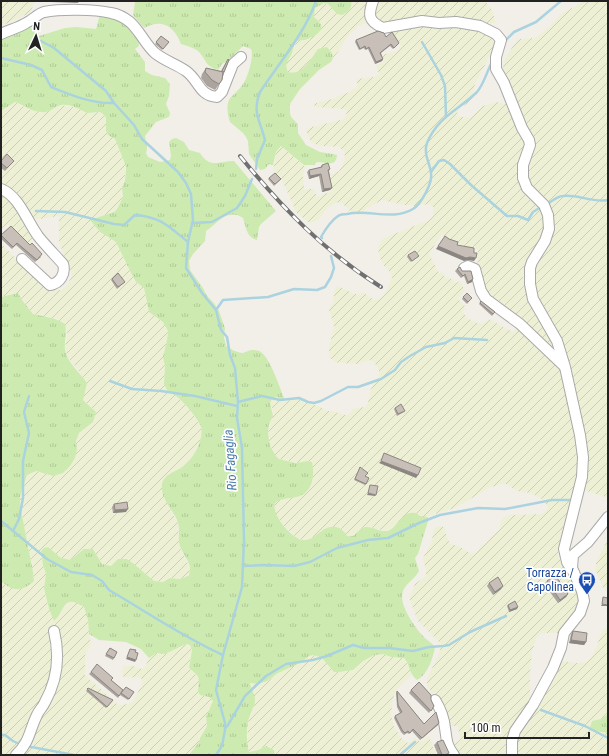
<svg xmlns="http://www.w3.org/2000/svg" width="609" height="756" font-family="'Roboto Condensed',sans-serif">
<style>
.farmland{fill:url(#farmland-furrows)}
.grass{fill:url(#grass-tufts)}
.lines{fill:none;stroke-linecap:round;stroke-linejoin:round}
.stream{stroke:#aad3df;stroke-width:2.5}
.street-casing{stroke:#a9a9a9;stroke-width:12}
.street{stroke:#fff;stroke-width:10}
.rail-casing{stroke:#707070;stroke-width:4}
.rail{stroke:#fff;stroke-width:2.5;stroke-dasharray:8;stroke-linecap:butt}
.wall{fill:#aba49e}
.shaded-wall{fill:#8b8681}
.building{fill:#c7bfb8;stroke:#8b8681}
.labels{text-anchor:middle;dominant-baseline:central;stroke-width:3.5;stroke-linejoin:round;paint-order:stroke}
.transit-label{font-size:12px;fill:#164399;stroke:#fff;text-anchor:end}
.water-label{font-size:13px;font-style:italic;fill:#4a7aab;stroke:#fff}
</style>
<defs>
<pattern id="farmland-furrows" width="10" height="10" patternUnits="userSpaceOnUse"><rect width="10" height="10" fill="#eef0d5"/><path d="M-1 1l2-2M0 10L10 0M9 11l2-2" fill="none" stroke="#ccceb7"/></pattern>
<pattern id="grass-tufts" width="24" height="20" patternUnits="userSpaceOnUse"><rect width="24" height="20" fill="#cdebb0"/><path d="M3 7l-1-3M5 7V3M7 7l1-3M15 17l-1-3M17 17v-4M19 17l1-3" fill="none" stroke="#b0c997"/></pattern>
</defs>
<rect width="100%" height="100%" fill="#f2efe9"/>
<g class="farmland">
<path d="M1,1H35L30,13L1,26Z"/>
<path d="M351,1H485L493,11L495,23L473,24L426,16L386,25L375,19L358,26L348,36L338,52L333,58L332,53L327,47L316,53L302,70L293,73L288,72L286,68V63L291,55L296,43L299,40H308L321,24L314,17L315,8L324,3L328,4L337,14L349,10L351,6Z"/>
<path d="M582,1H608V498L584,490L571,388L533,290L532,273L551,223L530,187L526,169L532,146L504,77L503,64L507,55L518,39L535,38L549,27L562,13L578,5Z"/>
<path d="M423,24L458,25L495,36L496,41L490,55L475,84L473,97L467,104L459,108L456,116L469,118L483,106L497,102L510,105L527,140L522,169L545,212L543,240L525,261L523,278L526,291L552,336L561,361L489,298L479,272V264L477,262L478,250L462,246L441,235L429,254L439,273L443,272L445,278L449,277L456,283L460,281L465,291L458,299L465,306L463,312L467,318L480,324L486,322L489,319L513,332L518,326L563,369L582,457L570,512L562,533L559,547L558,555L563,565L569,572L579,598L574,614L561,633H546L540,634L537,637L532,651L530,673V696L529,702L510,755H457L453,747L455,743L460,740L458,726H451L446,717L438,697L431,692L427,686V679L440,651L439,642L418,621L410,601V596L415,584L426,576V571L423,558L432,541L433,532L435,528L439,526L444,527L446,531V535L450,544L459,546L471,554L476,553L480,546L485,544L490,537L500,529L501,520L504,517L508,515L542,514L548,508L544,500L530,493L517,491L506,484H501L489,488L455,508L426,517L399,521L389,530L385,531L370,527H366L361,529L358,532L356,536L352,537L347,536L342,529L321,531L314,537L306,540L297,538L281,523L274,511V507L275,503L279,500L288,497H292L311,485L313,471L308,461L295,463L279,459L276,456L270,446L268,433L273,411L270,403L272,399L276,397L285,401L298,399L306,403L319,406L327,411H332L345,415L350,414L352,410L356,408L365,407L368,403L370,391L379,374V370L374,362L370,360L358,364L340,363L335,362L329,357V348L334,326L329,310L330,306L333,302L335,289L338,286L354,294H359L363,292L374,300L379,299L384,295L392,278L389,271L383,265L380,258L378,249L381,241L384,238L429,220L433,216V207L429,204L416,206L404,205L382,200L366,209L361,215L352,213L343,204L339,202L335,203L328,208L318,220L309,223L296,212L283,182L273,171L276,152L281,146L304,165L305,169L303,174L304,189H314L317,197L332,191L330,175L339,171L342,166L345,157L344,151L339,147L321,146L312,143L308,136L306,130L312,127L344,119L347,112V110L343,109L316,107L313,104L332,99L349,92L357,87V79L374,77L379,74L376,65L385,61L382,55L397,51L401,46L392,32L406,27Z"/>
<path d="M15,102L30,110H52L60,105L80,108L83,111L91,113L100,112L103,113L106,118V131L115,139L126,166L125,175L122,188L123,197L117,209L114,212L91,220L100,232L116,242L132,275L136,282L144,288L149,312L163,322L168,331L167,340L163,357L165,366L164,384L168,392L175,394L185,404L196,419L201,427L202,436L195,452L190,460L184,466L169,474L164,498L178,523L179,542L181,551L190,567L189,576L179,579L170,578L163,582L154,581L134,564L111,566L102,564L93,549L77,554L70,560L41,556L46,574L44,588L49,609L60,615L64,607L71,601L76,602L84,606L88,620L89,634L91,643L90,647L85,655V675L117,704L122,705L131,703L134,700L142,684V679L138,677L125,678L122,675V670L124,666H133L142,669L146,665L149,658L152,655L156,653L165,654L186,644L190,645L192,650L189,668L199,678L200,682L198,686L200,695L209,697L213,700L212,705L206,717L207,726L200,738L199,742L189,755H1V581L9,587L34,581L33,572L20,505V496L27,475L36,471L53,476L77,449L76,441L79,433L93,422L90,406L83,400L80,372L69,359L65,350L67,332L58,319L33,314L22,300L18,293L1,297V243L15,258L28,270L34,278L52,290H61L68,284L72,275L59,242V216L33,220L1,184V111Z"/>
<path d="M1,190L36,235L28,244L7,224L1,230Z"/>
<path d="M608,539V589L603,588L596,571V562Z"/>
<path d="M608,628V714L601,719L592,721L589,730L608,733V755H516V733L539,704L554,678L561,661L577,663L586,662L592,656L596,648L602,631Z"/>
<path d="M383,654L391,657L404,658L410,669L411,676L397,689L393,698L391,714L394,726L401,738L408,743L415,738L421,742L429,736L436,755H409L406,754L404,755H275L274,750L266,746L258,750L249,752L247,744L248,725L249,716L254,708L250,682L254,684L271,679L278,673L302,662L309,656L314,655L322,658L334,671L339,672L353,670L366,658L374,655Z"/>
</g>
<g class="grass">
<path d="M136,1H351C353,8 348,12 342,15L337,14L328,4L324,3L315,8L314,17C316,19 319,21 321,24C324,31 314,37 308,39C304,41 300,39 296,42C293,46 293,53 290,57C286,63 285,65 288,72C302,76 311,59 318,49L327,47L332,53L333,58L331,62L319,70L300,89L290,104V113L291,117L298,124V133L306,145L320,152L333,154L337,155C336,168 326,162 317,162L314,165H304L281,146L276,152L273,165L269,164L265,169L260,170L249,154L248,141L246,137L243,133L230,122C228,116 226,107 229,100C230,97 240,89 243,84C248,77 254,56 251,49L243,46L229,60L222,64L218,70C205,66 207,61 199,52C195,48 187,46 181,44C174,26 162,18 144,28L133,15L135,2Z"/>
<path d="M100,14L127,23L138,38L139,46L135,49L145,62V71L152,75L165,78L170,84L169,96L166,104L170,113L169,117L156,122L145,136L147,149L146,153L148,157L160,162L170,160L171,156L169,142L172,139L176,138L184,142L189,150L200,153C210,169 219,161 234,161L276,211L261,224L259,227L257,240C246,237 246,227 243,218C227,207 217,224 206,231L205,241L193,254L189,261L190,270L203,288L207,296L214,303L219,311L225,328L224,337L226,346C231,349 237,353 243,353C246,352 249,350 252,350C255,350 260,351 261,352C270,358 281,390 285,401L276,397L272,399L270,403L273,416L269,424L268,433L270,446L276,456L279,459L295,463L308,461L312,462C315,474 313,491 300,496C291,499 283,497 275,503C271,515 293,541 305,540C318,539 321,525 336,527C341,528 345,532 347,536C358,538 356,530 365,527C373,526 379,532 387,531C397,529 402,510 415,513C417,513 418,515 420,516C424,517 426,516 429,518L418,554L415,558L419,571C415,579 406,583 403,591C398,604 414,625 421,634C425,639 431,642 435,647C433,659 427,675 417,680C408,673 411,666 404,658L391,657L383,654L374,655L363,661L353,670L339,672H334L322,658L314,655L309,656L302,662L278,673L267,681L258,684L250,683C251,688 255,695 255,700C255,706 252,710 250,715C246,725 246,742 249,752L258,750L266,746L274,750L275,755H189L199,742L200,738L207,726L206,717L213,701L209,697L200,695L198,691C199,676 201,678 189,668L192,650L190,645L186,644L165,654L156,653L149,658L141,649L126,642L99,640L89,634L88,620L84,607C62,593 66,611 54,621L49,609L44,588L46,574L43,565L41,551L44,548L48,547L61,558L70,560L84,549H93L102,564L111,566L118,559H127L134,564L154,581L163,582L170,578L179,579L189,576C189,574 190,570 190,567C188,558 180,551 179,542C178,536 180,529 178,523C175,512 164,504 162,490C160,474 175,473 185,465C194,457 204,439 201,427C199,422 196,418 193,414C186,405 179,396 168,392L164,384L165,366L163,357L167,340L168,331L163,322L149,312L144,288L136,282L132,275L116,242L100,232L90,220L114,212L117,209L123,197L122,188L125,180L126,170V166L115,139L108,135L106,131V118L103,114L100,112L87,113C79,109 66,101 56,107C51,110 48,113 42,112C31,112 24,105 15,102L1,111V36L11,32L30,27L39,36L65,28L77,27L96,29Z"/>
<path d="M18,293L22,300L33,314C45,317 55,317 65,324C67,333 64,341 65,350C67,362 80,373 87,383L83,400L96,412L93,422L79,433L76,441L77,449L75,458L70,466L63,473L53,476L36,471L27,475L20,496V505L33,572L34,581C22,592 13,592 1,581V297Z"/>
<path d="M608,714V733L589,730L592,721L601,719Z"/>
</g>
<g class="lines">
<g class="stream">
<path d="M41,41L54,48L106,91L114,103L134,125L142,139L178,172L186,183L191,194L193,220L188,242L186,268L202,293L216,310"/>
<path d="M422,42L441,75L445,86L446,116"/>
<path d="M504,42L514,32L536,22L561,1"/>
<path d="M1,58L31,65L42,70L51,87C71,95 92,104 114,103"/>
<path d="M256,169L257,159L265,140C260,120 252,113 260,92C279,63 305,33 316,1"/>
<path d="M431,172L439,161L444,160L450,164L471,185L507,216H518L528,220L533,212L541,207"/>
<path d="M546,205C551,202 557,196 563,196C578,194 592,203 608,200"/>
<path d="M36,211L65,212L114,224L124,225L135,215C161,217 168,226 188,242"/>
<path d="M192,223L212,222L237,208L245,196L252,179"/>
<path d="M322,238L321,237C325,230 332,220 338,216C341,214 344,214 347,214C368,209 393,221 413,209C421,204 433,183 431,173C430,163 423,154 427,143C438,116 459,110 477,92C484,84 487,71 492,62"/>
<path d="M110,381L132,389L161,391L195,396L237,406"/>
<path d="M238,402L262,396L280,400L299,398L308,402L314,403L321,401L348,387H358L381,379L395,370L401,362L410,356L426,347L445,343L454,338L487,340"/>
<path d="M1,521L47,559L71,572L92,575L102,581L109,590C147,612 183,637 223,655"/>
<path d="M13,531L19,519L23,498V461L29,433L24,412L29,396"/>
<path d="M243,566L264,565L294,566L310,562L337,548L368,540L388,538L419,523L440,515L478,508L505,509L552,500H570"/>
<path d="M541,710L585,726L608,738"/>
<path d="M225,728L228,725L245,696L266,676L286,664L313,660L327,656L353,645L364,648H389L413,651L429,647L443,646L449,645L470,632L506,616"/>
<path d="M1,735H5L13,741L21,745"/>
<path d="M26,746L74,755"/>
<path d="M216,755L222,746L225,730V723L216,690L223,655L242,587L244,541L242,448L237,418L238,402L235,368L230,355L227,337L221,330L216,310L223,300L268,297L294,289L317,290L325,287L331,277L334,268L331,256"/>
<path d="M400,755L415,742"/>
</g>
<g class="street-casing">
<g id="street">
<path d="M373,1C368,15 368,21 383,28L422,21L439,23L456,22L480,26L496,34L501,40L496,57V69L504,83L522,128L529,140L530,145L523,165V178L527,188L544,205L548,215L549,229L545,241L532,262L530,268V284L533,299L557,341L565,367L580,435L583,457L582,477L564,549L567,562L574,573"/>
<path d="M1,34C9,30 18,28 26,23C33,20 37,14 44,12C60,9 95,9 111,13C117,14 125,18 130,22C140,31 145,44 155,53C165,61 176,64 186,71C199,80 199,96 217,97L222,92L233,64L241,57"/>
<path d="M1,189C19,196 27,221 38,236C46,246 55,255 63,264C66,274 60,283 50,285L22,259"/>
<path d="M464,268L468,266L475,269L481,291L486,299L520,324L564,366"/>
<path d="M435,700C440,708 444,718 445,728C447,740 446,745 454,755"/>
<path d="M16,755C30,742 29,731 37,715C39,710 43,707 45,702C58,679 60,656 54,631"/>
<path d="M512,755V741L515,731L533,705L553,668L561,648L564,633L580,613L584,601L582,591L572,568L573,555L588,542L608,517"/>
</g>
</g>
<use href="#street" class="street"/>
<g class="rail-casing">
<path id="rail" d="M240,156C282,208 325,252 381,287"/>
</g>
<use href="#rail" class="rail"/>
</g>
<g class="wall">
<path d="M161,36L169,42L162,50L155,44Z"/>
<path d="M386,37L399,43L393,49L390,46L381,53L383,59L382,61L375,64L368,49L365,50L364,48L359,50L355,42L356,40Z"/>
<path d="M228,59L222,80L215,90L207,86L201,78L202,74L206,68L221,71Z"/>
<path d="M1,161H14L5,171L1,168Z"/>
<path d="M322,165L330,169L329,171L332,188L330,190L322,192L319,176L309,179L307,172L309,170L320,168Z"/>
<path d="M269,178L281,179L274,186L268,179Z"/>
<path d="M11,226L30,245L41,257L35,262L16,245L12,249L1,239V235Z"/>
<path d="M408,255L419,256L411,262L407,257Z"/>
<path d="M457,269L462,271L472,282L467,284L464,276L461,278L455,271Z"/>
<path d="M112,279L125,282L117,289L111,280Z"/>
<path d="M463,297L471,299L467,304L462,299Z"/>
<path d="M481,301L495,312L492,316L479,304Z"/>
<path d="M395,408L404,412L397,416L394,409Z"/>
<path d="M360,467L365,476L366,484L365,485L354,480Z"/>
<path d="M114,504L126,512L113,513L112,507Z"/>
<path d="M547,581L568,594L566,597L558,603L544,584Z"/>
<path d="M489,583L501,589L493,595L487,586Z"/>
<path d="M508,605L517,609L509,612L507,606Z"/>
<path d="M573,631L586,642L584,645L569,643L571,634Z"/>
<path d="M110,648L117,652L113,660L105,656Z"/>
<path d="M91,672L111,680L123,690L118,698L89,674Z"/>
<path d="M126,687L134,692L128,700L120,695Z"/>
<path d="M88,688L113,700L106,708L86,691Z"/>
<path d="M411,690L431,700L434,706L429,713L409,693Z"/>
<path d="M397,691L424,724L439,723L420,740L412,731L409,734L407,733L404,735L401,732L394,718L395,716L400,713L397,707L396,693Z"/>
<path d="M437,742L448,755H438L434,745Z"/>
</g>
<g class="shaded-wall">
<path d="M52,1H79L78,3L51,2Z"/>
<path d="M383,59L382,61L375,64L376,62Z"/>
<path d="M321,174L319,176L309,179L310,176Z"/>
<path d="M332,188L330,190L322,192L324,189Z"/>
<path d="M438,246L470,257L476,258L474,261L468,260L464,261L436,249Z"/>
<path d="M473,279L472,282L467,284L468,282Z"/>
<path d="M381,461L418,475L416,478L379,463Z"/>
<path d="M368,493L376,495L375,496L367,495Z"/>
<path d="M128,509L126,512L113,513L115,510Z"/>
<path d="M503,586L501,589L493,595L495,592Z"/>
<path d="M568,594L566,597L558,603L560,600Z"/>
<path d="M602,604L608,605V606H601Z"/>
<path d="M518,607L517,609L509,612L510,610Z"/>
<path d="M571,640L586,642L584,645L569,643Z"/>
<path d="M127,657L136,660L135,662L126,659Z"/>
<path d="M439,723L438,725L420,740L422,738Z"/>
</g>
<g class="building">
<path d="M378,31L384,33L386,37L392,32L399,43L394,48L391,44L380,53L383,59L376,62L369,47L366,49L365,46L360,49L356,40Z"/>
<path d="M161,36L169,42L163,49L156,42Z"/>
<path d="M228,59L229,60L224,72L222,71Z"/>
<path d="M206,68L223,72L222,80L219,84L212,80L205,72Z"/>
<path d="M7,154L14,161L7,168L1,163V161Z"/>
<path d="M328,163L330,169L328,170L332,188L324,189L321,174L310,176L309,170L322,167V165Z"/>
<path d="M275,173L281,179L275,184L269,178Z"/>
<path d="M11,226L30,245L32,243L42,254L37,260L17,243L13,247L1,235Z"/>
<path d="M445,236L449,239L458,242L457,245L474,248V253H477L476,258L470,257L466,258L438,246Z"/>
<path d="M415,251L419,256L412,261L408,255Z"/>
<path d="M460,267L462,271H471L473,279L468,282L465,274L463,276L457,269Z"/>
<path d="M118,273L125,282L118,287L112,279Z"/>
<path d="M467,293L472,298L468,302L463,297Z"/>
<path d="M481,301L495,312L493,314L480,303Z"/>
<path d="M401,404L405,411L398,414L395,408Z"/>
<path d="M384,453L421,468L418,475L381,461Z"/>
<path d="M360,467L368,473L365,476L369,478L366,484L355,479Z"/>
<path d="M370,485L378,486L376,495L368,493Z"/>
<path d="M127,502L128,509L115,510L114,504Z"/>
<path d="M555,575L568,594L560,600L547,581Z"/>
<path d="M498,577L503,586L495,592L489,583Z"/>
<path d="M603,597L608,598V605L602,604Z"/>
<path d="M515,601L518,607L510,610L508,605Z"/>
<path d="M573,631L587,633L586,642L571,640Z"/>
<path d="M110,648L117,652L114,658L106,654Z"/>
<path d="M130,649L136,650L135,652L138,653L136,660L127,657Z"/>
<path d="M97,664L113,678L111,680L123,690L119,696L91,672Z"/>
<path d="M419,682L431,695V700L434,706L431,711L411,690Z"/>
<path d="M126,687L134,692L129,699L121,693Z"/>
<path d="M88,688L113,700L107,707L87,689Z"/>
<path d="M397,691L424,724L436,712L439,723L422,738L413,729L410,733L408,731L405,733L402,730L395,716L402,712L398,705Z"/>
<path d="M443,740L449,753L445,755H442L437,742Z"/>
</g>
<defs>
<g id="bus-pin" transform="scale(0.9)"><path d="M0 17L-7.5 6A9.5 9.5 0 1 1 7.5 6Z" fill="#1a4fb4" stroke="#fff"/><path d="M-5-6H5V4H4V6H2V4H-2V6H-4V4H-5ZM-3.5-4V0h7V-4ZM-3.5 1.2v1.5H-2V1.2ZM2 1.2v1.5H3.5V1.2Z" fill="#fff"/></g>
</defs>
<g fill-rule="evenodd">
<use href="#bus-pin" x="587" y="580"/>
</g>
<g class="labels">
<g class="transit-label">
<text x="574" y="573">Torrazza /<tspan x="574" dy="14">Capolinea</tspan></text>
</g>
<g class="water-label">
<text transform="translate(230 460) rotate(-94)">Rio Fagaglia</text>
</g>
</g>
<rect width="609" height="756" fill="none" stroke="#222222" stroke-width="4"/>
<g transform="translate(36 36) rotate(4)" stroke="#ffffff" stroke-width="3" paint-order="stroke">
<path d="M0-3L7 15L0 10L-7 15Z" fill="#222222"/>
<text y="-6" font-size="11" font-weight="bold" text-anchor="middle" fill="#222222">N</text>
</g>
<path d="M465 732v6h124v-6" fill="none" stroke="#222222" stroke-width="2"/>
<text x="471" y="732" font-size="12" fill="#222222" stroke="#ffffff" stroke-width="3" paint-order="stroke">100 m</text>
</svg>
